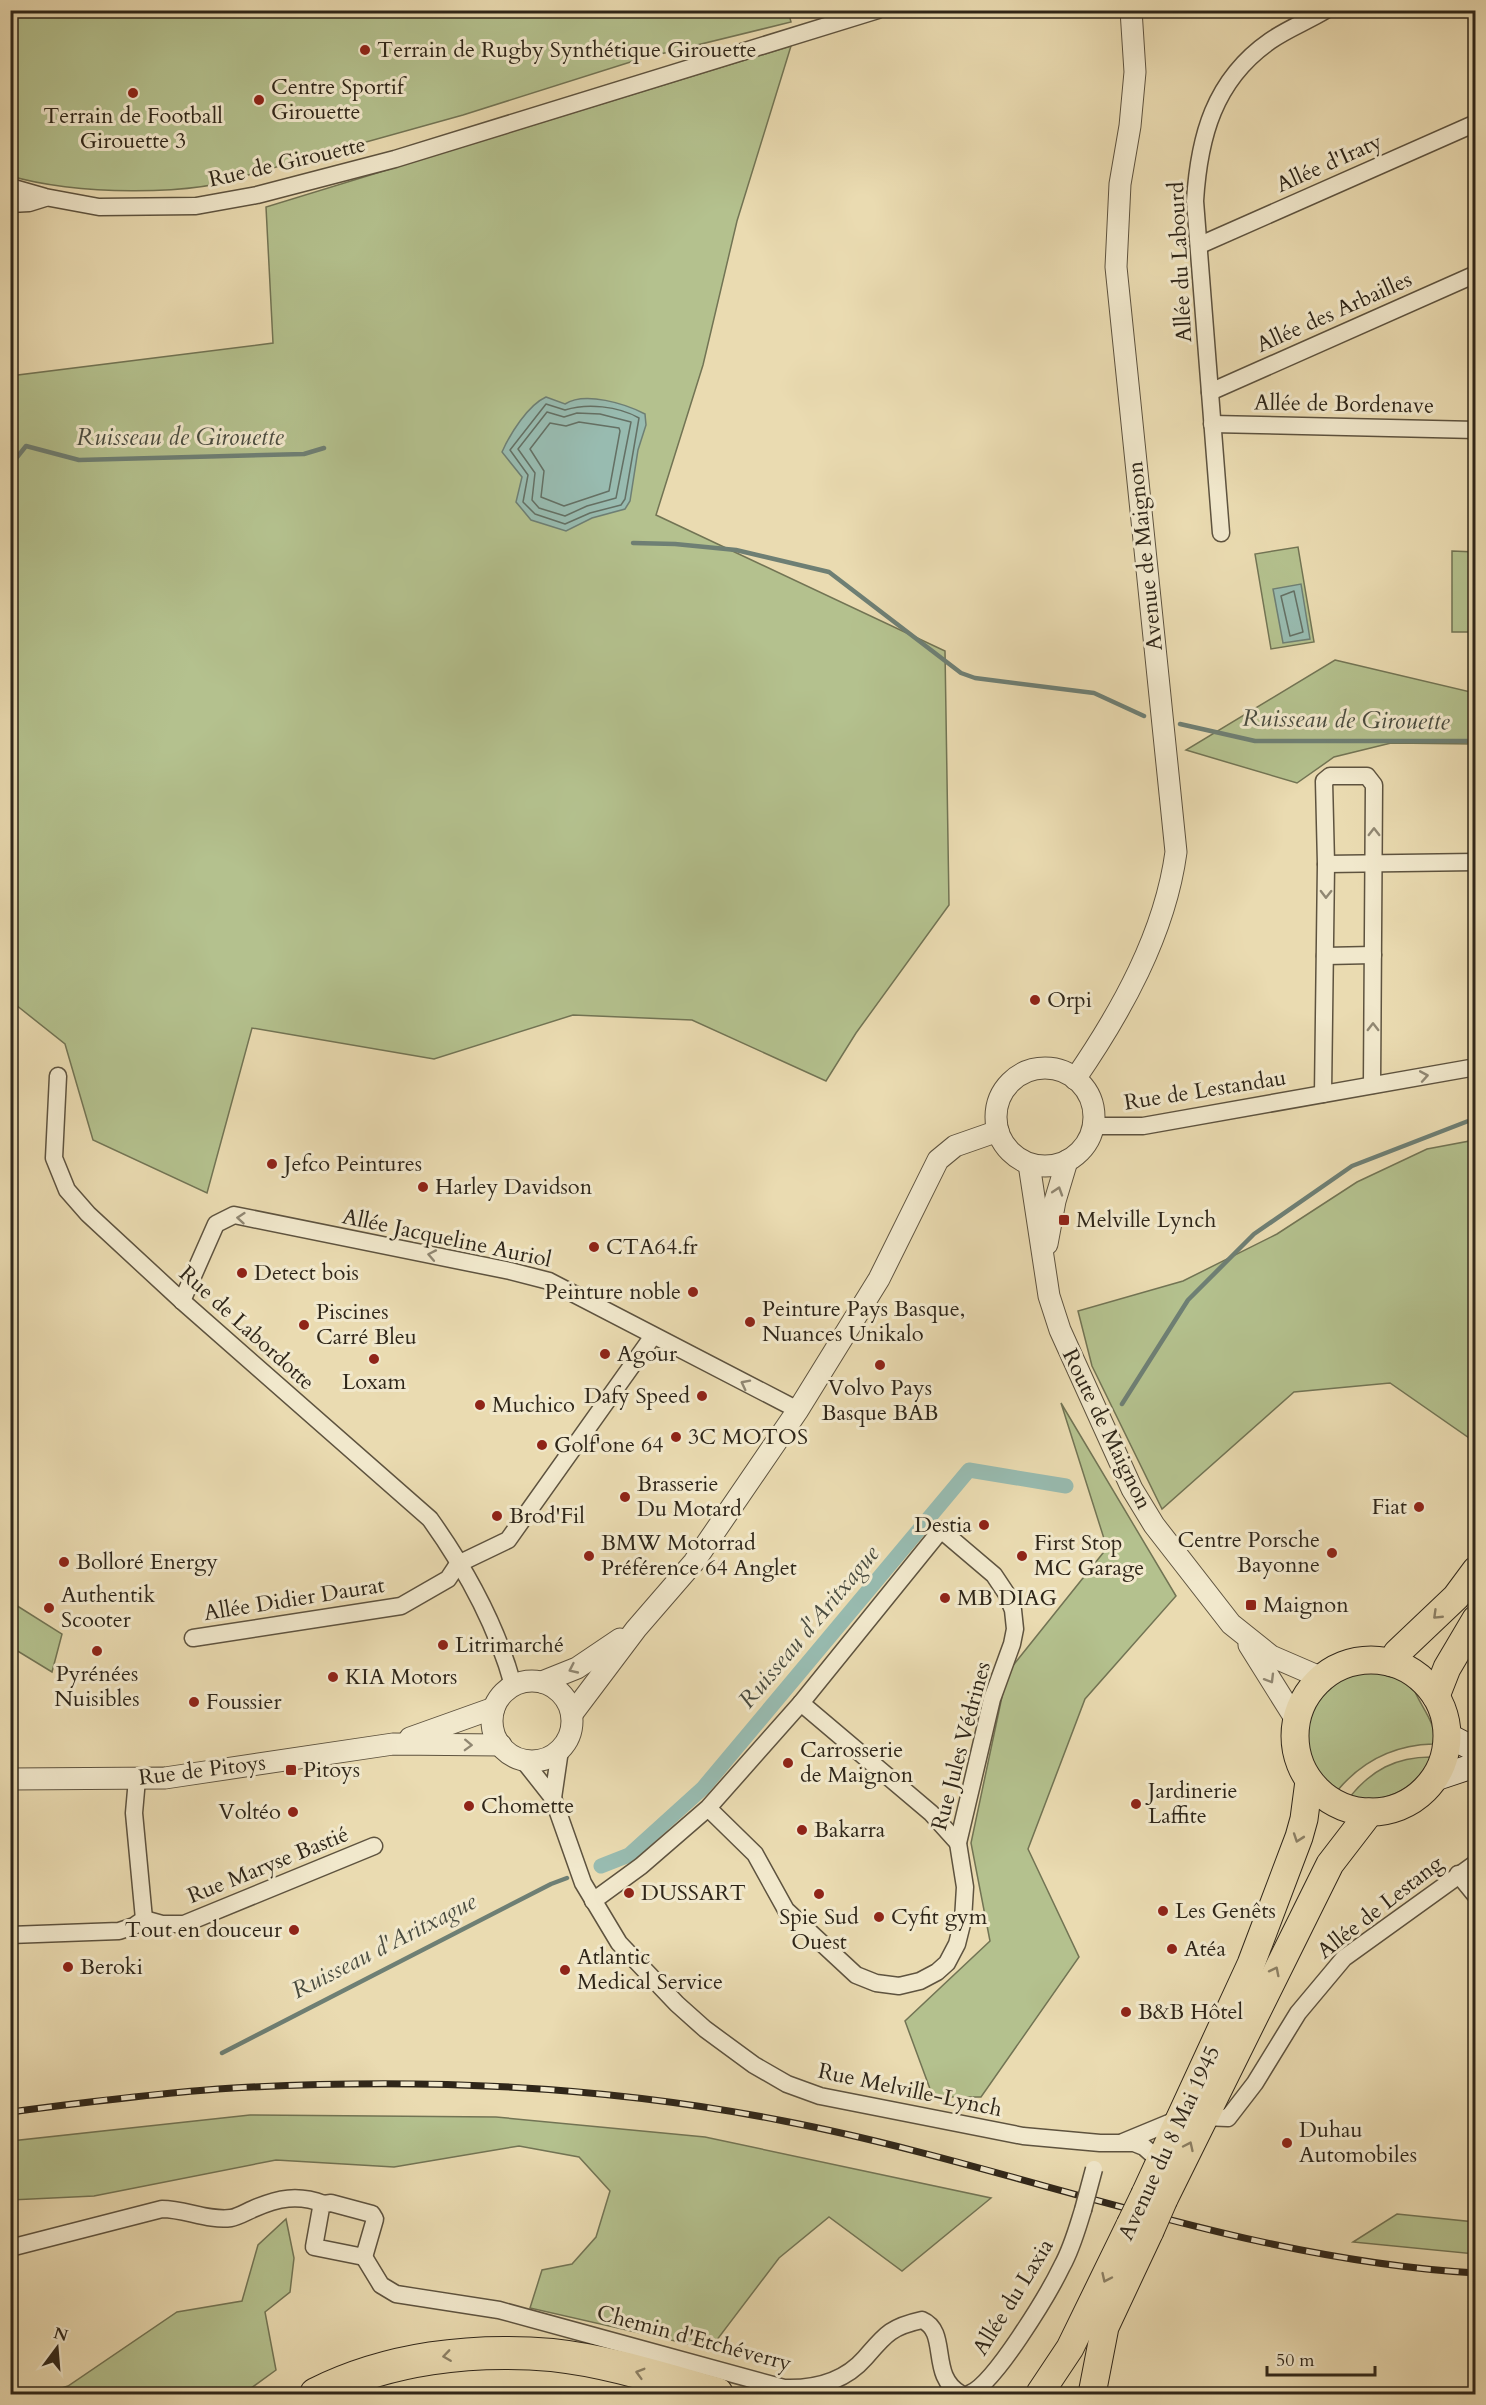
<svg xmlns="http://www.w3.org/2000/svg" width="1486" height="2405" font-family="Cardo,serif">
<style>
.green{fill:#b4c18e;stroke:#727454;stroke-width:1.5}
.water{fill:#98bbb0;stroke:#6e7f74;stroke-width:1.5}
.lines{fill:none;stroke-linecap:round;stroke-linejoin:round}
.shore{stroke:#647064;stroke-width:1.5}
.stream{stroke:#6e7f74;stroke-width:4.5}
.canal{stroke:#98bbb0;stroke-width:15}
.minor-casing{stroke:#5e533f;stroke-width:19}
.tertiary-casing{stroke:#5e533f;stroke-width:23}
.secondary-casing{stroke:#2f2619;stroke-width:26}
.primary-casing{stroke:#2f2619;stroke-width:29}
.motorway-casing{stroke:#2f2619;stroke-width:34}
.minor{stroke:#f1e8cc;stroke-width:16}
.tertiary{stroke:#f1e8cc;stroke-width:21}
.secondary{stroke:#f1e8cc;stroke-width:24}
.primary{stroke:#eadbb1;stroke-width:27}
.motorway{stroke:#eadbb1;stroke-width:32}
.rail-casing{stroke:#2f2619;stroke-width:7}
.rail{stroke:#f1e8cc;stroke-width:4.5;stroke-dasharray:14;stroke-linecap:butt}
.minor-bridge-casing{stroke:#5e533f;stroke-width:19;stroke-linecap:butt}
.primary-bridge-casing{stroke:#2f2619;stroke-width:29;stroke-linecap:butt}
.minor-bridge{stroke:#f1e8cc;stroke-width:16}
.primary-bridge{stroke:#eadbb1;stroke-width:27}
.oneway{stroke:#908772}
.oneway2{stroke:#8c8065}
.poi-dot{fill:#8f2418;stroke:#f1e8cc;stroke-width:2}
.labels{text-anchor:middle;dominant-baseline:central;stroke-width:6;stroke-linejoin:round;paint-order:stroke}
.poi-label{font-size:22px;fill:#2f2619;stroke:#f1e8cc;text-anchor:start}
.street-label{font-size:22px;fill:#2f2619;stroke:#f1e8cc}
.water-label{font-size:24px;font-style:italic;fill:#494b3f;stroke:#f1e8cc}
</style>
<rect width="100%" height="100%" fill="#eadbb1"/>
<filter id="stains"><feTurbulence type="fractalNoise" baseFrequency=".00333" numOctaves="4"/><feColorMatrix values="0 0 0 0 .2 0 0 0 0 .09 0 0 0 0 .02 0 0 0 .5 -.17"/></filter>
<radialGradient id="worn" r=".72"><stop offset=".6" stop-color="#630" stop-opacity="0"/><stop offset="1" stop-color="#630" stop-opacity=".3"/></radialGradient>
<g class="green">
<path d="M788,11L791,22L640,59L463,115L251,174C194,198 69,194 11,176V11Z"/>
<path d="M791,46L737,221L703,365L656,515L945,651L949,905L856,1033L826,1081L692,1020L573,1015L434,1059L252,1028L207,1193L93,1140L65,1044L11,1001L10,376L273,343L266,207Z"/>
<path d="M1298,547L1314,642L1271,649L1255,554Z"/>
<path d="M1452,551L1475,552V632H1452Z"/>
<path d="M1335,660L1475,693V744L1391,743L1334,757L1297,783L1186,750Z"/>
<path d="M1475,1140V1442L1390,1383L1294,1392L1162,1509L1092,1366L1078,1311L1183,1281L1277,1234L1357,1182L1427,1149Z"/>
<path d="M1061,1403L1176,1596L1085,1699L1028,1849L1079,1957L981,2097H933L905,2021L990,1941L971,1843L1007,1673L1107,1548Z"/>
<path d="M11,1602L62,1634L52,1672L11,1647Z"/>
<path d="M1374,1669L1394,1674L1412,1684C1418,1705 1439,1723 1433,1744C1394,1745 1362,1761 1337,1791C1281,1745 1301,1677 1374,1669Z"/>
<path d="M1431,1757C1414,1791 1387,1804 1349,1798C1371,1770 1396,1757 1431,1757Z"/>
<path d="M250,2115L496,2117L705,2137L991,2198L902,2271L829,2217L779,2258L710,2349L530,2308L542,2270L572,2264L596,2237L610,2191L579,2157L519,2146L394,2167L276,2160L94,2196L11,2200V2141Z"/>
<path d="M1397,2214L1475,2222V2254L1353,2242Z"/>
<path d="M286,2219L294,2258L290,2292L265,2312L276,2370L243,2394H42L68,2386L177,2312L242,2301L258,2245Z"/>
</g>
<g class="water">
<path d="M546,397L565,404C585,391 626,404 645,414L646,425L638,450L630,501L625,509L592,518L566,531L531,520L516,502L522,477L502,452C510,434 528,405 546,397Z"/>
<path d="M1301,584L1310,639L1283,643L1273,589Z"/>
</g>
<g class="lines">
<g class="shore">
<path d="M546,404L565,410C587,403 618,406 639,418L625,499L621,505L590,513L565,524L535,514L523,502L528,475L510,450Z"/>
<path d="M547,412L564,417L577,413L600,414L631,422L616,498L587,506L565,516L539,508L532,500L535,473L518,449Z"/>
<path d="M579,422L619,428L620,431L609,491L564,506L541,497L544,471L530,449L550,423L566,426Z"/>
<path d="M1294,591L1303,632L1290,636L1281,596Z"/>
</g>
<g class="stream">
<path d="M10,466L26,446L79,460L304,454L324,448"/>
<path d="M633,543L675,544L736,550L829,572L961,673L975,678L1094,693L1144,716"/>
<path d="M1180,724L1255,741H1476"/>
<path d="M1122,1404L1188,1300L1254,1234L1352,1166L1476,1118"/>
<path d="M222,2053L551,1884L567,1878"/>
</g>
<path class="canal" d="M601,1866L629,1855L703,1788L969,1470L1066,1486"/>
<g class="minor-casing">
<g id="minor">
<path d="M10,187L45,197L99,207L196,206L257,195L395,159L878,10"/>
<path d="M10,204L29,203L45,198"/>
<path d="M1200,245L1476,123"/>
<path d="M1210,392L1476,274"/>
<path d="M1212,424L1476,430"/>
<path d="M1221,533L1195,201C1199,137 1214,80 1270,41C1287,29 1308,21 1326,10"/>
<path d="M1326,864L1476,862"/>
<path d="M1325,956L1373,955"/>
<path d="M58,1076L54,1158L67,1190L88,1214L182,1301L430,1519C465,1568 497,1627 513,1685"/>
<path d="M1323,1094L1326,864L1324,781L1330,776H1367L1374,785L1372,1085"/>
<path d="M1094,1126H1143L1476,1067"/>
<path d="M182,1301L216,1224L234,1215L510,1271L549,1281L798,1410"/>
<path d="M458,1564L508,1540L653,1336"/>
<path d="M193,1638L401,1606L448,1579L458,1564"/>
<path d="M801,1703L931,1813L958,1843"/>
<path d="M523,1760L553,1798L560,1750"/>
<path d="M553,1798L583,1883L619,1943L677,2004L705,2029L754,2065L787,2084L820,2096L1023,2136L1100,2143H1134L1144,2147L1160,2161"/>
<path d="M1458,1874L1476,1896"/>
<path d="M593,1901L641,1866L708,1808L801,1703L941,1530L994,1575L1006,1593L1013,1610L1015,1629L1012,1644L992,1699L958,1843L965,1887L963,1920L957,1944L947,1963L937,1972L920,1981L899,1986L876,1983L856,1975L786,1910L755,1854L708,1808"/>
<path d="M144,1919L162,1924H184L374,1846"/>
<path d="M10,1935L119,1931L134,1926L144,1919L134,1813L137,1779"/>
<path d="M1203,2117L1228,2118L1255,2083L1298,2013L1344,1958L1476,1863"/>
<path d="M1123,2142L1181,2118"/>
<path d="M331,2203L372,2214L375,2219L364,2257L314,2247L321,2208L324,2204Z"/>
<path d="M10,2248L162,2209C185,2209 208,2221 231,2218C238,2217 246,2212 253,2209C278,2198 298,2194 324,2204"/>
<path d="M364,2257L381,2285L396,2294L499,2310L784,2388C814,2389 844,2382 865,2358C885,2335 890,2327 922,2320C950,2332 928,2376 961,2394"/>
<path d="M969,2394C994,2385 1049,2293 1062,2266C1072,2248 1077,2229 1083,2210"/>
</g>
</g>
<g class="tertiary-casing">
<g id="tertiary">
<circle cx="1045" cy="1117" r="49"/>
<path d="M1075,1079C1121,1012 1165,934 1176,852L1116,267L1120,184L1130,126L1135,72L1131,10"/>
<path d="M1029,1164L1049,1296L1060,1330L1132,1489L1154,1525L1231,1624L1271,1656L1322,1678"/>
<path d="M1047,1244L1055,1201L1067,1161"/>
<path d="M1249,1645L1296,1720"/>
<circle cx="532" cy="1721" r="40"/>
<path d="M542,1682L577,1668L620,1639"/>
<path d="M572,1714L636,1629L694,1562L798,1410L879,1279L938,1160L955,1146L998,1131"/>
<path d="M410,1738L494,1708"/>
<path d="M10,1779L165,1778L393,1744L501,1745"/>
</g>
</g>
<g class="secondary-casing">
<g id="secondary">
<path d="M1447,1735L1476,1750"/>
<path d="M1434,1779L1476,1765"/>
</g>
</g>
<g class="primary-casing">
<g id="primary">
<circle cx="1371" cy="1736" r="76"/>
<path d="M1392,1663L1397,1653L1456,1597L1476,1570"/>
<path d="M1436,1696L1447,1668L1476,1619"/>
<path d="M1145,2194L1251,1964L1299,1837L1304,1819L1309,1781"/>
<path d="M1164,2199L1330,1864L1370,1812"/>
<path d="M1040,2393L1070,2348L1130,2225"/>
<path d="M1092,2394L1105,2327L1150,2231"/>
</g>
</g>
<g class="motorway-casing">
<path id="motorway" d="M316,2394C388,2358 472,2348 552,2355C608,2361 663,2379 717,2394"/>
</g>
<use href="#minor" class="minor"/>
<use href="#tertiary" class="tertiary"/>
<use href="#secondary" class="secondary"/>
<use href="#primary" class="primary"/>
<use href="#motorway" class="motorway"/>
<g class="rail-casing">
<path id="rail" d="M10,2112C80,2103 149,2094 218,2089C407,2077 598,2084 784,2121C1016,2166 1237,2259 1476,2273"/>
</g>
<use href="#rail" class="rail"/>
<g class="minor-bridge-casing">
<path id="minor-bridge" d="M1083,2210L1094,2169"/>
</g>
<g class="primary-bridge-casing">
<g id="primary-bridge">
<path d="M1130,2225L1145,2194"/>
<path d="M1150,2231L1164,2199"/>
</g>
</g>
<use href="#minor-bridge" class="minor-bridge"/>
<use href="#primary-bridge" class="primary-bridge"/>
</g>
<defs><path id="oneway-chevron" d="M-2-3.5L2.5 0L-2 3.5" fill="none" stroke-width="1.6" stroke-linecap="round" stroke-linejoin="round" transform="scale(1.5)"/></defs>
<g class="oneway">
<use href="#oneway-chevron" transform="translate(1374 832) rotate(-90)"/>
<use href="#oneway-chevron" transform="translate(1326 894) rotate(91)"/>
<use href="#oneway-chevron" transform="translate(1373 1027) rotate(-90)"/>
<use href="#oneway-chevron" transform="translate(1424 1076) rotate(-10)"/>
<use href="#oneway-chevron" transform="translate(1058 1191) rotate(-72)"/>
<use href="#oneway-chevron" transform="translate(241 1218) rotate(-175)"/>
<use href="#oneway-chevron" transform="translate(432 1255) rotate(-169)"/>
<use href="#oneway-chevron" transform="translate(745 1384) rotate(-153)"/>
<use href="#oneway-chevron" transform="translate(573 1669) rotate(155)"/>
<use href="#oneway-chevron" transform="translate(1270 1679) rotate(59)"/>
<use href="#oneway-chevron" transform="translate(468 1745) rotate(2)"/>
</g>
<g class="oneway2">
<use href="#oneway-chevron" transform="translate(1437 1615) rotate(136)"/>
<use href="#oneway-chevron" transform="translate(1298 1838) rotate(109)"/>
<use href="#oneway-chevron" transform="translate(1275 1971) rotate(-63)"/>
<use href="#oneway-chevron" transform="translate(1189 2146) rotate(-65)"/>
<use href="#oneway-chevron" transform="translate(1106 2278) rotate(115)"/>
<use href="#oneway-chevron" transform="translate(447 2356) rotate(172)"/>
<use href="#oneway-chevron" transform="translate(640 2373) rotate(-164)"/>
</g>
<g class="poi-dot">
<circle cx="365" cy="50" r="6"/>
<circle cx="133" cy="93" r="6"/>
<circle cx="259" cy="100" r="6"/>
<circle cx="1035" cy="1000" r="6"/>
<circle cx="272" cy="1164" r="6"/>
<circle cx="423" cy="1187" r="6"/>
<rect x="1058" y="1214" width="12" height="12" rx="3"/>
<circle cx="594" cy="1247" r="6"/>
<circle cx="242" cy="1273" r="6"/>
<circle cx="693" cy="1292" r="6"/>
<circle cx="750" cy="1322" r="6"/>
<circle cx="304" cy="1325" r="6"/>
<circle cx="605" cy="1354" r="6"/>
<circle cx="374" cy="1359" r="6"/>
<circle cx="880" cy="1365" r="6"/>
<circle cx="702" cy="1396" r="6"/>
<circle cx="480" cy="1405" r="6"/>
<circle cx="676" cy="1437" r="6"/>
<circle cx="542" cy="1445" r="6"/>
<circle cx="625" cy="1497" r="6"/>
<circle cx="1419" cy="1507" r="6"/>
<circle cx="497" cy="1516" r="6"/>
<circle cx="984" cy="1525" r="6"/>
<circle cx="1332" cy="1553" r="6"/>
<circle cx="589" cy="1556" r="6"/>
<circle cx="1022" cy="1556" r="6"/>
<circle cx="64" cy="1562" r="6"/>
<circle cx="945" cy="1598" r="6"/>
<rect x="1245" y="1599" width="12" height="12" rx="3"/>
<circle cx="49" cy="1608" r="6"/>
<circle cx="443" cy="1645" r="6"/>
<circle cx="97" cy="1651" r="6"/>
<circle cx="333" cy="1677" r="6"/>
<circle cx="194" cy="1702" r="6"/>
<circle cx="788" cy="1763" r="6"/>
<rect x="285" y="1764" width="12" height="12" rx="3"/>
<circle cx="1136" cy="1804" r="6"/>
<circle cx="469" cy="1806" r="6"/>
<circle cx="293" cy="1812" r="6"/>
<circle cx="802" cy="1830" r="6"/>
<circle cx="629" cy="1893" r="6"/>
<circle cx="819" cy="1894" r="6"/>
<circle cx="1163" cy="1911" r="6"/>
<circle cx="879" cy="1917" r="6"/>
<circle cx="294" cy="1930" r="6"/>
<circle cx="1172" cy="1949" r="6"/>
<circle cx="68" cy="1967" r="6"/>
<circle cx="565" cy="1970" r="6"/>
<circle cx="1126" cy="2012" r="6"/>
<circle cx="1287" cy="2143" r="6"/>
</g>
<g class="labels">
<g class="poi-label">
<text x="377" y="50">Terrain de Rugby Synthétique Girouette</text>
<text x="271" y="87">Centre Sportif<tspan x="271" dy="25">Girouette</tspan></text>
<text x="133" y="116" text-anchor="middle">Terrain de Football<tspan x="133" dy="25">Girouette 3</tspan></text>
<text x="1047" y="1000">Orpi</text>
<text x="284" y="1164">Jefco Peintures</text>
<text x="435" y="1187">Harley Davidson</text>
<text x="1076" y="1220">Melville Lynch</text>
<text x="606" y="1247">CTA64.fr</text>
<text x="254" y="1273">Detect bois</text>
<text x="681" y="1292" text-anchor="end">Peinture noble</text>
<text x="762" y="1309">Peinture Pays Basque,<tspan x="762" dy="25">Nuances Unikalo</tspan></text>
<text x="316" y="1312">Piscines<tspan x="316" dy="25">Carré Bleu</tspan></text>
<text x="617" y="1354">Agour</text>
<text x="374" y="1382" text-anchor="middle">Loxam</text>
<text x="880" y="1388" text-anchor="middle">Volvo Pays<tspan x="880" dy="25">Basque BAB</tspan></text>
<text x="690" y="1396" text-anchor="end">Dafy Speed</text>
<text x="492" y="1405">Muchico</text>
<text x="688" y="1437">3C MOTOS</text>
<text x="554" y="1445">Golf'one 64</text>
<text x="637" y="1484">Brasserie<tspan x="637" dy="25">Du Motard</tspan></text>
<text x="1407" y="1507" text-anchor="end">Fiat</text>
<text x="509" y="1516">Brod'Fil</text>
<text x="972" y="1525" text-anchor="end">Destia</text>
<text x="1320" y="1540" text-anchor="end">Centre Porsche<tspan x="1320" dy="25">Bayonne</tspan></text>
<text x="601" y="1543">BMW Motorrad<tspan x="601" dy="25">Préférence 64 Anglet</tspan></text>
<text x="1034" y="1543">First Stop<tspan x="1034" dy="25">MC Garage</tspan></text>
<text x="76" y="1562">Bolloré Energy</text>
<text x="61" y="1595">Authentik<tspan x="61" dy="25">Scooter</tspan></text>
<text x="957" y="1598">MB DIAG</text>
<text x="1263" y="1605">Maignon</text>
<text x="455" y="1645">Litrimarché</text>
<text x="97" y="1674" text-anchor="middle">Pyrénées<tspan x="97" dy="25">Nuisibles</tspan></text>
<text x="345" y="1677">KIA Motors</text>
<text x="206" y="1702">Foussier</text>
<text x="800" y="1750">Carrosserie<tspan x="800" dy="25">de Maignon</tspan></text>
<text x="303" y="1770">Pitoys</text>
<text x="1148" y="1791">Jardinerie<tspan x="1148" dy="25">Laffite</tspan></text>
<text x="481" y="1806">Chomette</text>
<text x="281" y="1812" text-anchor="end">Voltéo</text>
<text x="814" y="1830">Bakarra</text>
<text x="641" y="1893">DUSSART</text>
<text x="1175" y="1911">Les Genêts</text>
<text x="819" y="1917" text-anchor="middle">Spie Sud<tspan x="819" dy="25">Ouest</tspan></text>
<text x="891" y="1917">Cyfit gym</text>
<text x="282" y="1930" text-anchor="end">Tout en douceur</text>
<text x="1184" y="1949">Atéa</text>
<text x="577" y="1957">Atlantic<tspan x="577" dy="25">Medical Service</tspan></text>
<text x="80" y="1967">Beroki</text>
<text x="1138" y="2012">B&amp;B Hôtel</text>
<text x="1299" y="2130">Duhau<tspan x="1299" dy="25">Automobiles</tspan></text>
</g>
<g class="street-label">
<text transform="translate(287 162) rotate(-13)">Rue de Girouette</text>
<text transform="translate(1329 163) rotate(-24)">Allée d'Iraty</text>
<text transform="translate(1180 262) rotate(-93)">Allée du Labourd</text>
<text transform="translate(1334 312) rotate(-24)">Allée des Arbailles</text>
<text transform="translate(1344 404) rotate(1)">Allée de Bordenave</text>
<text transform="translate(1145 556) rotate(-96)">Avenue de Maignon</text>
<text transform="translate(1205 1090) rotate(-9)">Rue de Lestandau</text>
<text transform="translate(447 1238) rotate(12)">Allée Jacqueline Auriol</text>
<text transform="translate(247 1328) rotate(42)">Rue de Labordotte</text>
<text transform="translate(1107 1429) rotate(64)">Route de Maignon</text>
<text transform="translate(294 1599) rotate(-9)">Allée Didier Daurat</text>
<text transform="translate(961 1746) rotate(-75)">Rue Jules Védrines</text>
<text transform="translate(202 1770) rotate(-7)">Rue de Pitoys</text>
<text transform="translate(268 1865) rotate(-22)">Rue Maryse Bastié</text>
<text transform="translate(1380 1907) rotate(-38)">Allée de Lestang</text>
<text transform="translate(910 2090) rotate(12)">Rue Melville-Lynch</text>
<text transform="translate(1169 2143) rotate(-65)">Avenue du 8 Mai 1945</text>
<text transform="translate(1013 2297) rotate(-58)">Allée du Laxia</text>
<text transform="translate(694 2338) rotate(15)">Chemin d'Etchéverry</text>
</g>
<g class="water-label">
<text x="180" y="437">Ruisseau de Girouette</text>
<text transform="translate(1346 720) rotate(1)">Ruisseau de Girouette</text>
<text transform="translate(809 1627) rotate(-50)">Ruisseau d'Aritxague</text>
<text transform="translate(384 1946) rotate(-27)">Ruisseau d'Aritxague</text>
</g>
</g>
<rect width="1486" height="2405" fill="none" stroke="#eadbb1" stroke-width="36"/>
<rect x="12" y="12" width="1462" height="2381" fill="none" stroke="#2f2619" stroke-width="3"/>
<rect x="18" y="18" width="1450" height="2369" fill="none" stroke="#2f2619" stroke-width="1.5"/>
<g transform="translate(57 2348) rotate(16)" stroke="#f1e8cc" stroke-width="4.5" paint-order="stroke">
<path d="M0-4.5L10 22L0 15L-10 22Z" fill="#2f2619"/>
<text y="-9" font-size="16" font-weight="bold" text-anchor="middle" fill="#2f2619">N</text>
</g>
<path d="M1267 2366v9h108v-9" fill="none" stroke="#2f2619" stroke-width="3"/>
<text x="1276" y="2366" font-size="18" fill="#2f2619" stroke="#f1e8cc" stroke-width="4.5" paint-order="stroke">50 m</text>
<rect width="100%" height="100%" filter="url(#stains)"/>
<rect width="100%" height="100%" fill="url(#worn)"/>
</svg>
